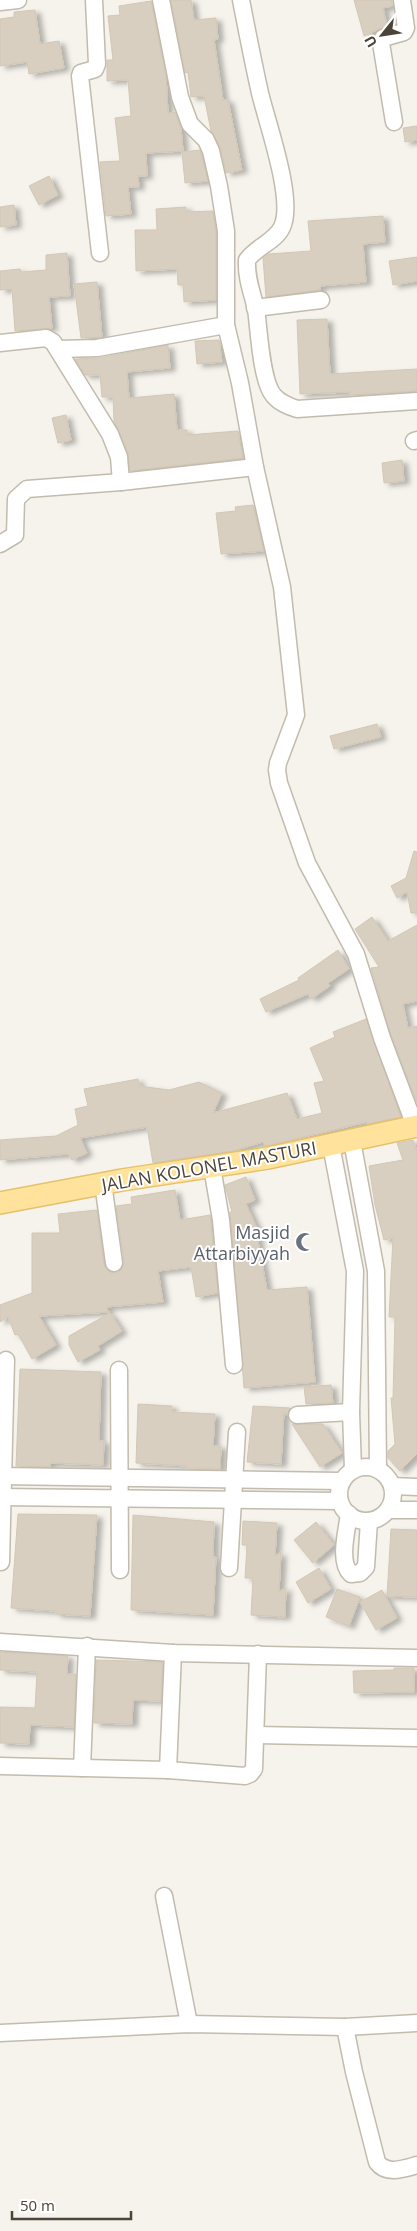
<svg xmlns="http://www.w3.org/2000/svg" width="417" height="2231" font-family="'Open Sans',sans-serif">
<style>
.building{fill:#d8cfc1;stroke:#d3c7b4;filter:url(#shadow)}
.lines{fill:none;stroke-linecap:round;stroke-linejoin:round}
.minor-casing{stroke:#c2bbae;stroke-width:19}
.major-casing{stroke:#e6c16a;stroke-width:24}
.minor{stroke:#fff;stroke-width:16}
.major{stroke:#ffe39c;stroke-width:21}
.labels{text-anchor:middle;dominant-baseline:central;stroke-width:4;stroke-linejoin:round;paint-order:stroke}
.street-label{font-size:18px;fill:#4b4439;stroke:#fff}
.worship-label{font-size:18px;fill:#5b616d;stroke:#fff;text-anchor:end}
</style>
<defs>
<filter id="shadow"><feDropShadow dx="5.5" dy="3" stdDeviation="2.5" flood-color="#0004"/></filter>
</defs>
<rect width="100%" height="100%" fill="#f6f3ec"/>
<g class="building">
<path d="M171,0H191L194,20L216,18L218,39L214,40L223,100H228L242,170L226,173L220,147L211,131L204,96L191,97L188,72L185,73Z"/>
<path d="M354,0H392V6L383,8L387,26L364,36Z"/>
<path d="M151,1L166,75L168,113L175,112L181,128L183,151L146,153L147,176H138L139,187H128L131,214L106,216L100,162L120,161L115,118L131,116L128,80L107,81V60H113L108,16L120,15L119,6Z"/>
<path d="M35,10L40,44L59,41L64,68L29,74L27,62L0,66V19L14,17V12Z"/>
<path d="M417,126V140L405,142L403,128Z"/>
<path d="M200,150L208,181L185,183L182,152Z"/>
<path d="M49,176L58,195L39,205L29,186Z"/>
<path d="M14,205L16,225L0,227V207Z"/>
<path d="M186,207V212L213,211L216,232V300L184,302L183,285H178L177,269L136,271L135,230H157L156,209Z"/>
<path d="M383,216L385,242L363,244L366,282L320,286V290L266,297L263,258L269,254L311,251L308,221Z"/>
<path d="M67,253L70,296L49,297L52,328L15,331L12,289L0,290V271L20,269L21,272L46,270V255Z"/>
<path d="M417,257V281L393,285L389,261Z"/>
<path d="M97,282L102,337L81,338L74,284Z"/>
<path d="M327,319L330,374L417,369V391L350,395L349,392L300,394L297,320Z"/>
<path d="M219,340L222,362L197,364L195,341Z"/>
<path d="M168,345L170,368L127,372L129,398L174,394L177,430H187V435L238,431L243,458L130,471L128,453L114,421L113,397H102L100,375H85L75,359L99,358Z"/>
<path d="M66,415L71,440L58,443L52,418Z"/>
<path d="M402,460L404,481L384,483L382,463Z"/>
<path d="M253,505L264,551L221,554L216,513L236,511L235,507Z"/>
<path d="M377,724L381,737L334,749L330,736Z"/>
<path d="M414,851L417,852V913H411L407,892L397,898L391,886L406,878Z"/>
<path d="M372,917L388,941L417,925V1001L403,1004L408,1028L417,1026V1103L391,1035L371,968L379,967L355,929Z"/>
<path d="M338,950L349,969L328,983L330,986L311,999L308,994L266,1012L260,999L299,980L298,978Z"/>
<path d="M366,1019L401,1117L367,1124V1122L266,1146L263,1142L233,1151L153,1163L147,1127L80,1138L87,1153L72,1160L68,1154L0,1160V1140L56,1136L78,1125L75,1109L88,1106L84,1089L138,1079L139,1086L169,1090L199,1082L222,1093L213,1113L287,1093L297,1119L322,1113L314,1083L324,1081L310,1048L335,1037L333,1032Z"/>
<path d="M413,1140L417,1151V1454L400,1471L388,1458V1451L395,1444L391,1398H393L395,1317H389L393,1238L384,1240L375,1205L369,1166L403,1160L397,1143Z"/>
<path d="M246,1177L255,1200L246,1204L260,1235L257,1236L267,1290L307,1287L315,1382L244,1388L230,1212H232L225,1185Z"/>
<path d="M175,1190L180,1220L210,1215L218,1293L196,1297L191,1267L158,1271L163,1302L106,1307L109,1312L39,1316L56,1345L32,1359L18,1334L15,1335L8,1317L0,1322V1305L32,1293V1233H60L58,1214L97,1210L104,1265L110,1272L116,1273L120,1271L124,1262L116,1206L132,1204L131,1197Z"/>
<path d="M110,1313L122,1331L98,1346L100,1350L78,1362L69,1345V1336Z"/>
<path d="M20,1369L101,1372L99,1441H104L103,1465L50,1463V1467L16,1466Z"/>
<path d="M331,1385L333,1403L306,1404L304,1387Z"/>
<path d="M138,1404L172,1406V1412L215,1414L213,1446H221L220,1469H187V1466L136,1463Z"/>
<path d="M253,1406L290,1408L287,1416L284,1411L281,1464L247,1462Z"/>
<path d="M292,1424H323L342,1453L320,1467Z"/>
<path d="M18,1514L97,1515L90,1616L56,1614V1611L11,1608Z"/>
<path d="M133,1515L214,1522L213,1557H216L213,1615L131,1610Z"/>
<path d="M243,1521L277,1523L275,1556L281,1552L279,1592L286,1587L285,1617L251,1615L253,1578H245L247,1545H242Z"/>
<path d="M316,1522L334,1545L313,1563L294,1540Z"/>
<path d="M391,1529L417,1530V1597L387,1596Z"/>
<path d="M319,1568L331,1589L308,1603L296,1582Z"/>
<path d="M337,1589L360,1597L349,1626L326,1617Z"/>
<path d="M382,1590L397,1618L376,1630L360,1602Z"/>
<path d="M0,1652L68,1656L67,1674H76L74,1727L30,1725L29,1744L0,1743V1707L35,1708L37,1672L0,1670Z"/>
<path d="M96,1660L163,1662L161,1701L133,1700L132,1724L94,1723Z"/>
<path d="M394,1668H414V1692L354,1693L353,1671L394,1670Z"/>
</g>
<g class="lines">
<g class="minor-casing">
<g id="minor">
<path d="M94,0L97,64L95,69L81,73L80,76L100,253"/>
<path d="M161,0L180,97L190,124L206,140L211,151L219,186L226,231V325L240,383L255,467L282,587L296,715L278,763L277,770L279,783L307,863L356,954L382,1038L415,1126"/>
<path d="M241,0C247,31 253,62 260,93C267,123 295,200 282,227C276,241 256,247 247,260C246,278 252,292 256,309C259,329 261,382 274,396C280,403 288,406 297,409L417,401"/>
<path d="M0,2L18,0"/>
<path d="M394,122L381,43L383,38L404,32L406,28L402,0"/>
<path d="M255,308L321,300"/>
<path d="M0,343L46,338L53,342L110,434L119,457L121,482"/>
<path d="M59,349L97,348L226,325"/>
<path d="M414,441L417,440"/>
<path d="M0,544L15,535L16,499L27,489L121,482L255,467"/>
<path d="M352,1141L376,1271L378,1469"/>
<path d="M331,1145L355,1271L351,1412L353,1469"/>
<path d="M212,1167L221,1220L234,1365"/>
<path d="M103,1183L114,1263"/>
<path d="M119,1370L120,1570"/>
<path d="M297,1415L351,1412"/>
<circle cx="366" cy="1494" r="27"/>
<path d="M0,1476L341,1481"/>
<path d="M392,1486L417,1487"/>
<path d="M0,1497L339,1501"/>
<path d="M388,1510H417"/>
<path d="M349,1514C347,1530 338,1562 351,1574L360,1573L366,1567L369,1521"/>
<path d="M1,1562L6,1360"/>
<path d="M229,1568L237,1432"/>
<path d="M0,1642L173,1653L417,1658"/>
<path d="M256,1735L417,1738"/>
<path d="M0,1766L168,1770L245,1776L250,1774L254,1769L258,1654"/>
<path d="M82,1768L87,1646"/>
<path d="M168,1770L173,1653"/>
<path d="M164,1896L189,2024"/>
<path d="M345,2027L354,2072L377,2162C386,2175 403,2169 417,2165"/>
<path d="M0,2033L189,2024L345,2027L417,2023"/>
</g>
</g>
<g class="major-casing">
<path id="major" d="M0,1203L122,1180L268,1158L417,1126"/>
</g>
<use href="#minor" class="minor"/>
<use href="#major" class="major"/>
</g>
<defs>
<g id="mosque-bare" transform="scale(1.5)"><path d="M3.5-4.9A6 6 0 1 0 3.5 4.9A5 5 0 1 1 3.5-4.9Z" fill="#6b7280" stroke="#fff" stroke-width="2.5" paint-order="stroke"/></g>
</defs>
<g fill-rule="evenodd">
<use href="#mosque-bare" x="305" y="1242"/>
</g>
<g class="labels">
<g class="street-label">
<text transform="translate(209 1166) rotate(-10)">JALAN KOLONEL MASTURI</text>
</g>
<g class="worship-label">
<text x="290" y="1232">Masjid<tspan x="290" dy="21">Attarbiyyah</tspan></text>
</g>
</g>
<g transform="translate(382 35) rotate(240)" stroke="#ffffff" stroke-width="4" paint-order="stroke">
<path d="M0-4L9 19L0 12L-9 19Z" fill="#4b4439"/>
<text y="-8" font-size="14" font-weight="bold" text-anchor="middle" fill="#4b4439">U</text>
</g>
<path d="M12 2211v8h119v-8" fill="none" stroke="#4b4439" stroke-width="2.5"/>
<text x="20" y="2211" font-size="15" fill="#4b4439" stroke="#ffffff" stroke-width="4" paint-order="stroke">50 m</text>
</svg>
